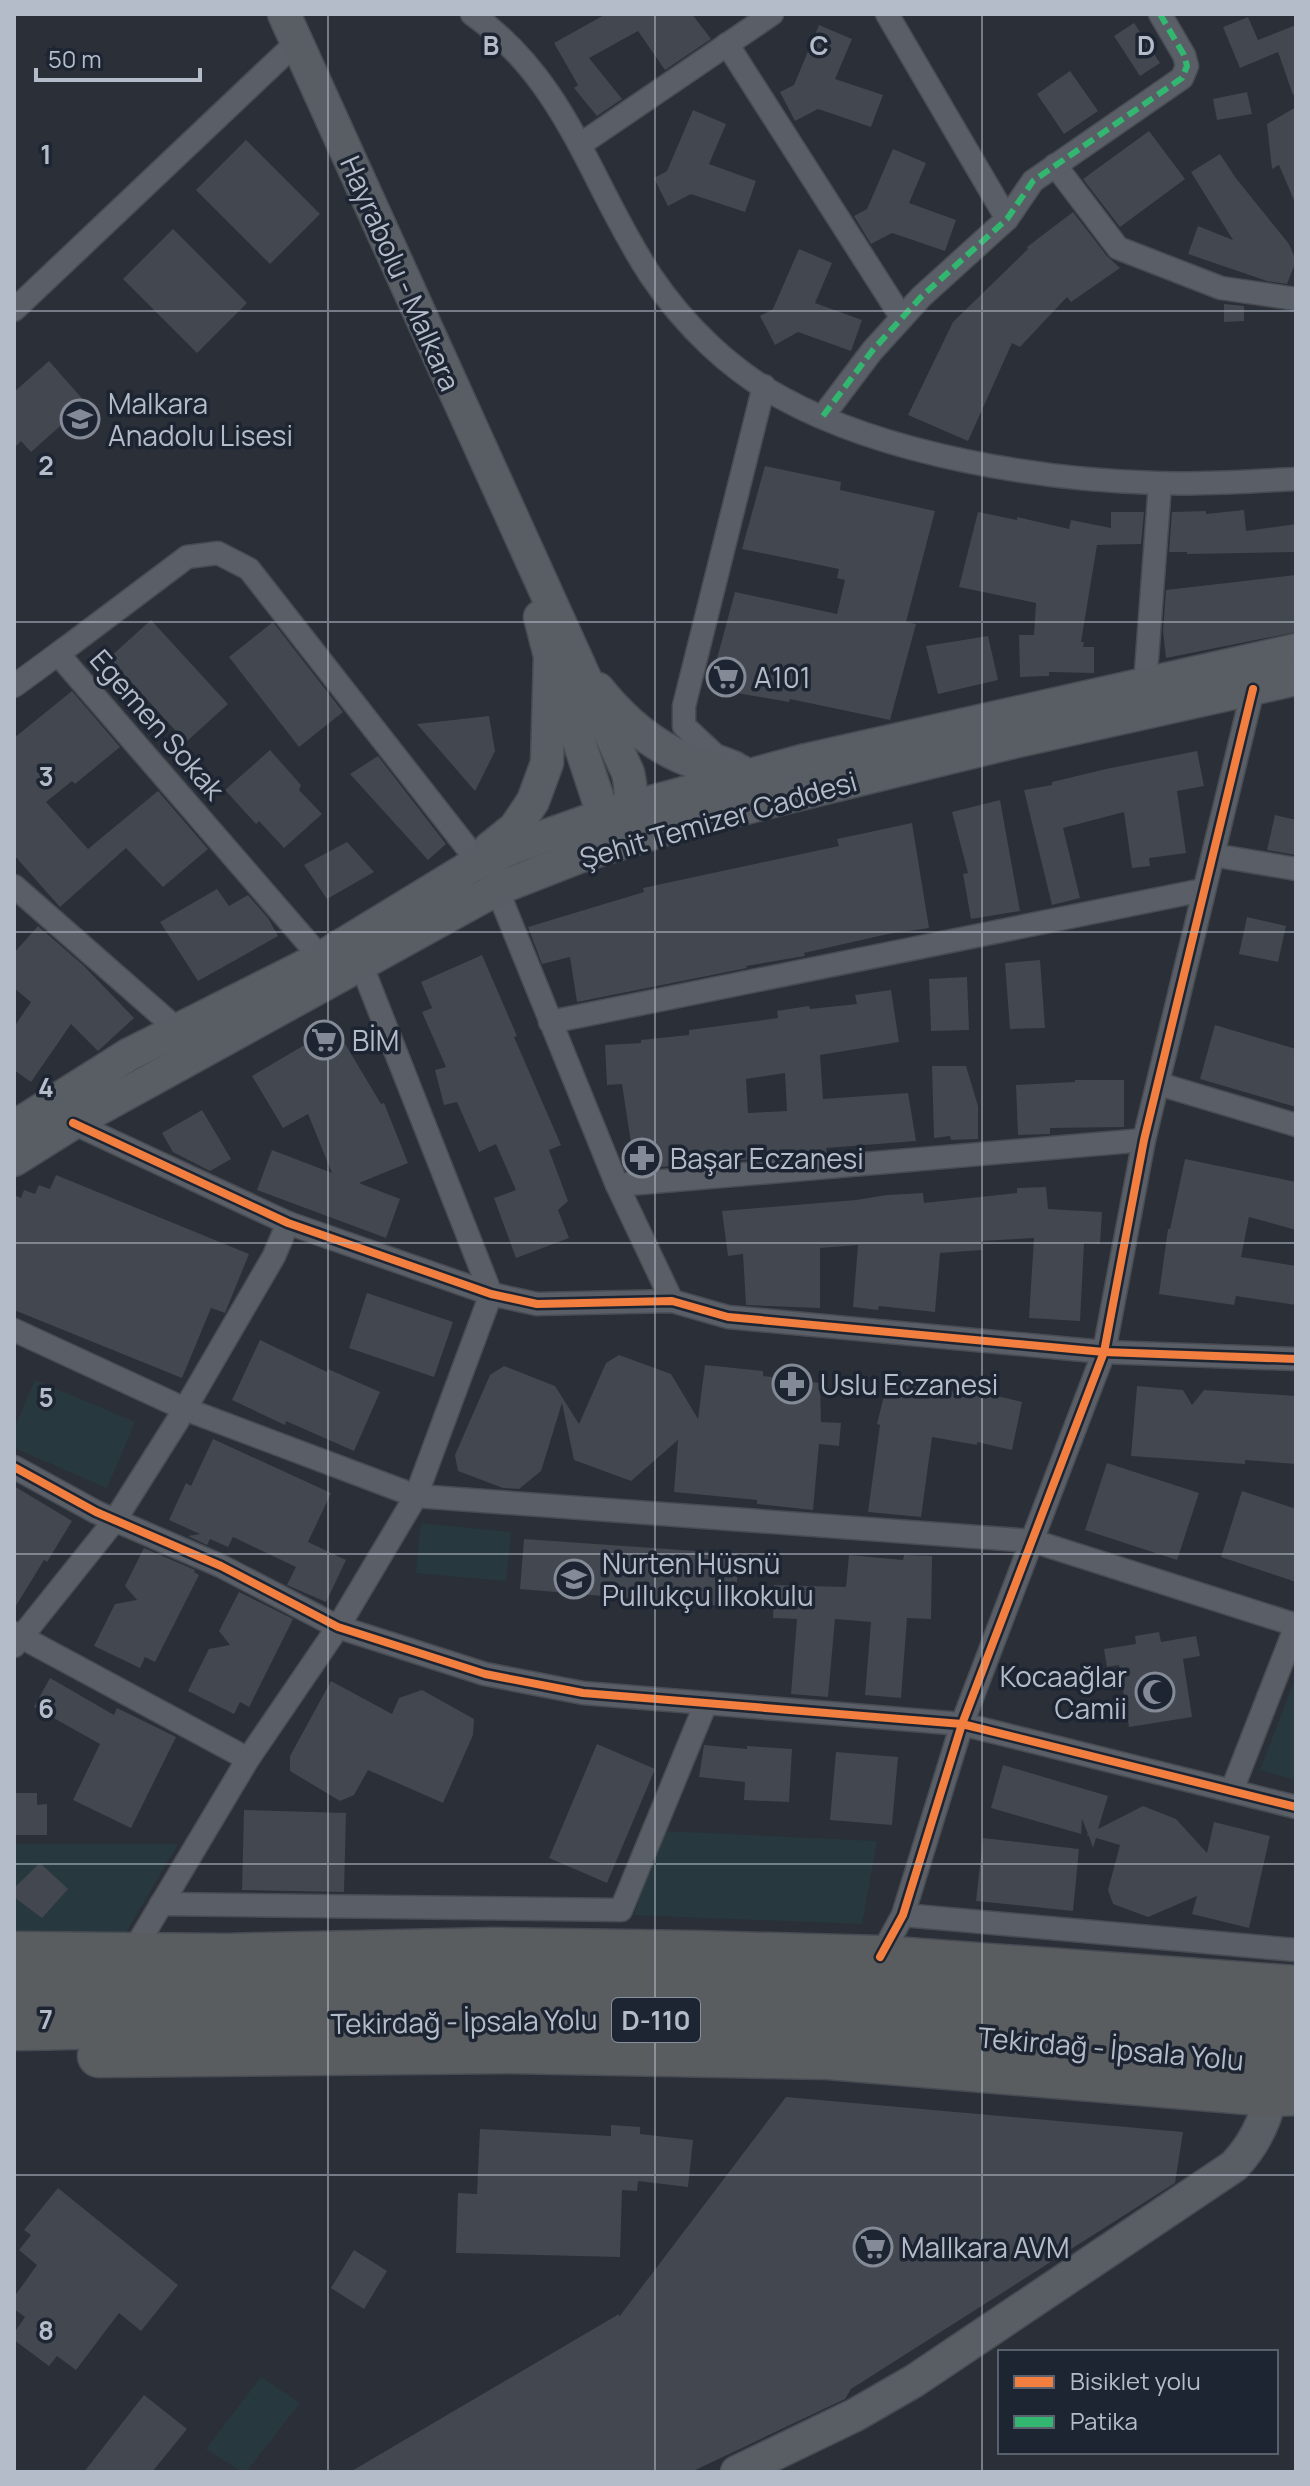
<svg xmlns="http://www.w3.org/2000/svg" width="1310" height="2486" font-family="Manrope,sans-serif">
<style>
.green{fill:#27393e}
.building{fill:#43474f;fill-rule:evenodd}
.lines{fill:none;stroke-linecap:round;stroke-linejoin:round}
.street-casing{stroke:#484c52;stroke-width:25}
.secondary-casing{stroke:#484c52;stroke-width:35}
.highway-casing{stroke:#474b53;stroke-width:45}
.street{stroke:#5a5e66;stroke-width:22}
.secondary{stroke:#595d64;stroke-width:32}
.highway{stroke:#5a5d60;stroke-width:42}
.quiet{stroke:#33b770;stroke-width:6;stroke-dasharray:12 6;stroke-linecap:butt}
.cycleway-casing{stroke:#1d2533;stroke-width:13}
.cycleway{stroke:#f27e40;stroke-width:8}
.grid{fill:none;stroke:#b4bbc9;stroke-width:2;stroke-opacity:0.55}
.labels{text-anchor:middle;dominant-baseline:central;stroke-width:7;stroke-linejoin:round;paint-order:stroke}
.shield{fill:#1d2533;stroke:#878e9c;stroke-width:2}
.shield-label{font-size:26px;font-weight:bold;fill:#b4bbc9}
.street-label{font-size:28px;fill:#b4bbc9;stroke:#1d2533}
.poi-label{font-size:28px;fill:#b4bbc9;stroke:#1d2533;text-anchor:start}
.grid-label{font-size:26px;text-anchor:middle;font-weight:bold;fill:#b4bbc9;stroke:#1d2533;stroke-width:7;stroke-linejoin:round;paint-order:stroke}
</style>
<rect width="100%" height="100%" fill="#2a2f38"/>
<g class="green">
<path d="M35,1380L135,1422L107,1488L14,1448V1429Z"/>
<path d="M421,1523L511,1532L506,1581L416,1573Z"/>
<path d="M1296,1676V1780L1260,1770Z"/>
<path d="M662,1831L877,1841L862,1924L634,1915Z"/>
<path d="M14,1844H178L126,1932L14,1935Z"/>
<path d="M261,2377L300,2403L246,2472H242L206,2449Z"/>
</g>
<g class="building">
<path d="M606,14H692L711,39L665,70L638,31L589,58L622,99L597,116L574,88L578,85L554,43Z"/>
<path d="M1248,17L1258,40L1296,25V94L1293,95L1278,52L1240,68L1223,27Z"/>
<path d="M1134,23L1160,63L1140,76L1114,36Z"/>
<path d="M819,25L852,39L835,79L883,95L871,127L818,109L795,121L780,92L794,85Z"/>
<path d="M1070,71L1098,111L1064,134L1037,94Z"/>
<path d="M1247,92L1252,114L1217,120L1213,99Z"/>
<path d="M1296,107V205L1279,165L1272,169L1267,124Z"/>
<path d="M693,110L726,124L709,164L756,181L745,212L691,194L668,206L654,178L667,171Z"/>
<path d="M1149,131L1185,179L1120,227L1083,179Z"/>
<path d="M246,140L320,214L270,264L196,190Z"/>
<path d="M893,149L926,163L909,203L956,220L945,251L892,233L871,244L854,216L867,209Z"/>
<path d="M1220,154L1235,177L1289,244L1296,261L1287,284L1267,281L1188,254L1198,226L1233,240L1191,172Z"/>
<path d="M1073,212L1107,256L1120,268L1071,302L1067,297L1020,347L1012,343L968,441L908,415L953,322L1028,249L1027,247Z"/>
<path d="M173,229L247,303L197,353L123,279Z"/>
<path d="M799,249L832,263L815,303L862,320L851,351L798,332L775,345L760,316L773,309Z"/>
<path d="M1224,304L1244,306V321L1224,322Z"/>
<path d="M49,361L86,403L31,452L21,441L14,448V392Z"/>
<path d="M765,466L841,482L840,490L935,511L906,622L916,624L890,720L790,699L789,702L709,688L735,592L837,614L845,580L837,578L839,569L742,549Z"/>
<path d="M1244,510L1246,531L1296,524V552L1187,554V552H1169L1172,512L1206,511V514Z"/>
<path d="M978,512L1017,520V517L1069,529L1071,520L1111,528V512H1144L1141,544L1097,545L1081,642H1084L1083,647H1094V673L1049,672V676L1020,677L1019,635H1034L1036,603L959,587Z"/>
<path d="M1296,575V632L1166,658L1163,631L1166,590Z"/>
<path d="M151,620L228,704L186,742L109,658Z"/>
<path d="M273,622L343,712L299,747L229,657Z"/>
<path d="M988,636L998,680L938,694L926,646Z"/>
<path d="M72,691L120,747L75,784L72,781L46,802L88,849L158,791L208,849L163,887L126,848L60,907L14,855V738Z"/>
<path d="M489,716L495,751L475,791L417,724Z"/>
<path d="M270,750L301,785L299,790L322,814L284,848L259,821L256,824L225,790Z"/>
<path d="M1197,751L1204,786L1177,791L1186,853L1149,858L1150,866L1132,868L1124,812L1063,828L1080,898L1052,905L1024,790L1052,785V782L1106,769Z"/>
<path d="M378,756L446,844L428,860L350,774Z"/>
<path d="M1000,800L1020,911L971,919L963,874L968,873L952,812Z"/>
<path d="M1275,815L1296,820V855L1267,850Z"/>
<path d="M912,823L929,928L888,934L804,953L805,956L746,966L747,968L577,1002L570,957L542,964L528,927L644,892L643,888L839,846L837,839Z"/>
<path d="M347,842L374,872L327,899L304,865Z"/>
<path d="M217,889L229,906L248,895L268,918L278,936L198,981L160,922Z"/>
<path d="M1247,917L1286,926L1278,962L1239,954Z"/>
<path d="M38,926L83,965L134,1018L98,1051L71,1024L31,1082L14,1070V1027L31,1002L14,988V953Z"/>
<path d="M482,955L517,1036L514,1037L561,1145L549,1150L568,1201L558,1210L569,1238L516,1258L494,1198L516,1190L496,1144L479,1152L457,1102L444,1105L435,1070L446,1067L422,1012L432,1008L421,982Z"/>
<path d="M1040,960L1045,1028L1010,1029L1005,963Z"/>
<path d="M967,977L969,1030L931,1031L929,979Z"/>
<path d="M891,990L899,1042L820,1055L823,1099L908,1093L916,1141L826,1148L827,1153L635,1169L622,1084L607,1085L605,1045L641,1043V1040L689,1035V1030L778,1018L777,1011L809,1006L810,1009L857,1004L855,995ZM785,1073L787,1111L748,1113L746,1079Z"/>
<path d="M1215,1025L1296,1049V1107L1200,1079Z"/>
<path d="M335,1027L381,1104L384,1103L408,1163L359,1183L400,1199L386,1238L257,1190L272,1150L332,1173L308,1114L283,1128L252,1076Z"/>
<path d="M932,1066H966L978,1106V1139L951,1140L950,1136L934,1138Z"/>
<path d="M1075,1080H1124V1127L1050,1128V1134L1018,1135L1016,1085L1075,1082Z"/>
<path d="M202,1110L231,1159L210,1171L173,1152L162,1133Z"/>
<path d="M1185,1159L1296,1182V1230L1249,1217L1241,1257L1296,1266V1305L1236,1296L1234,1305L1159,1294L1168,1229H1170Z"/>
<path d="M56,1175L249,1254L225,1313L211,1308L182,1378L14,1310V1195L21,1198L24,1190L35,1194L39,1185L50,1189Z"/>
<path d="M1046,1187L1048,1209L1102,1212L1100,1244L1084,1243L1080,1321L1029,1318L1034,1238L981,1241L982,1250L940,1253L935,1312L879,1306L878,1310L853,1307L858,1245L820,1248V1308L746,1305L743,1254L728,1256L722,1211L856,1200L887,1195L923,1193L924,1203L1017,1193V1188Z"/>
<path d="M367,1293L453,1322L434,1377L349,1348Z"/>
<path d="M260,1340L327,1372L328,1369L380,1392L354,1451L286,1421L285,1425L232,1400Z"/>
<path d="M619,1355L671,1374L698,1419L705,1365L763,1371V1376L820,1383L821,1422L841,1423L839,1446L819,1444L813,1510L757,1504V1500L674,1492L678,1440L631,1481L574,1460L562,1403L541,1471L519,1489L503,1488L458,1471L455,1455L490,1375L504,1366L555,1386L579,1424L606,1363Z"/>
<path d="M889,1375L908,1380L907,1385L958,1392L960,1384L986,1388L985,1393L1022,1402L1012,1450L977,1442V1445L932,1437L921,1517L868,1512L880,1425L877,1424Z"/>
<path d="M1137,1386L1183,1390L1192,1405L1204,1390L1296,1396V1464L1245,1460V1464L1131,1456Z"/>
<path d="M213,1439L331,1493L308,1542L346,1560L326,1602L287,1585L296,1567L233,1537L228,1547L210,1539L207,1545L188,1536L200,1534L169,1520L186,1483L191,1486Z"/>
<path d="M1107,1463L1199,1493L1177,1560L1085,1530Z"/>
<path d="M14,1486L72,1521L47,1562L44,1560L14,1609Z"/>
<path d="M1242,1491L1296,1509V1582L1221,1557Z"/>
<path d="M524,1539L739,1554L735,1607L520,1589Z"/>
<path d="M144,1548L195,1570L194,1572L199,1575L155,1662L145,1657L140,1668L94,1646L115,1604L137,1600L125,1586Z"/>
<path d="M849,1555L903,1560L904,1555L932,1556L931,1619L907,1618L901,1698L865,1695L871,1622L835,1619L828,1697L791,1694L797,1619L773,1618L774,1585L846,1587Z"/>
<path d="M239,1592L293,1619L249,1707L240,1702L234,1714L188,1691L209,1649L230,1645L219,1631Z"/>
<path d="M1159,1632L1161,1642L1196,1636L1200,1656L1183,1659L1192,1717L1129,1727L1119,1665L1107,1667L1104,1649L1136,1644L1135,1636Z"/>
<path d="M50,1678L114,1715L117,1708L176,1737L131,1828L73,1800L100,1744L34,1707Z"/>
<path d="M331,1681L392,1714L399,1698L422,1690L474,1719L473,1735L443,1803L368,1770L354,1795L340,1801L290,1771V1756Z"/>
<path d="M597,1744L655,1769L607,1883L549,1858Z"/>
<path d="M704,1745L747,1749V1746L792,1749L789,1802L744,1800L745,1782L699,1777Z"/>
<path d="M836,1752L898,1757L892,1825L830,1820Z"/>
<path d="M1003,1765L1108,1796L1098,1829L1143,1806L1176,1819L1207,1853L1214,1822L1270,1836L1249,1928L1192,1914L1197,1896L1148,1917L1113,1904L1108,1890L1120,1845L1096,1838L1093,1848L1089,1836L1086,1835L1088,1834L1082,1819L1081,1834L991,1808Z"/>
<path d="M14,1793H37V1805L47,1804V1835H14Z"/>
<path d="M244,1810L346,1813L344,1892L242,1890Z"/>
<path d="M983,1838L1079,1849L1073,1911L976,1901Z"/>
<path d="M40,1863L68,1889L42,1918L14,1897V1888Z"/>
<path d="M786,2097L1183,2132L1175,2183L851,2389L845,2399L691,2472H350L619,2314V2317Z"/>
<path d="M611,2125L640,2127V2134L693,2140L688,2187L638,2181L637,2191L622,2190L620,2257L456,2253L458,2193L477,2194L480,2129L611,2136Z"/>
<path d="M58,2188L178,2285L141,2331L119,2313L76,2370L57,2356L49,2366L14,2340V2333L25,2317L14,2309V2297L37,2265L19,2250L31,2235L24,2230Z"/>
<path d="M354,2250L387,2271L364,2309L331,2288Z"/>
<path d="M144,2395L187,2429L152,2472H84Z"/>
</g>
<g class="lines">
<g class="street-casing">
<g id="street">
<path d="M472,14C568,82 590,184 651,276C684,325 730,370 782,398C886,455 1040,480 1157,483C1203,485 1250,481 1296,479"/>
<path d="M887,14L1007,219"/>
<path d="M727,44L902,318"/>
<path d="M581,144L772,14"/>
<path d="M1055,165L1118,248L1221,288L1296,299"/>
<path d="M14,310L297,42"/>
<path d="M823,416L872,351L921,297L1007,219L1033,181L1182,78L1187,66L1184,55L1160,14"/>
<path d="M1145,685L1160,484"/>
<path d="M14,686L66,648"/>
<path d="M736,763L715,755L684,726V706L764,386"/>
<path d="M1213,855L1296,869"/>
<path d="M14,886L178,1030"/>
<path d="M497,889L617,1185L672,1301"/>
<path d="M321,958L58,654L187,557L218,553L249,569L476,859"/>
<path d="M550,1022L1203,890"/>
<path d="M1159,1084L1296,1125"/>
<path d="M73,1123L288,1223L491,1294L537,1304L672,1301L728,1317L1104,1352L1296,1359"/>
<path d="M617,1185L1144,1140"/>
<path d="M14,1330L185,1409L416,1496L1033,1541L1296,1625"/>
<path d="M14,1467L96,1512L221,1566L338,1627L485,1674L583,1693L962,1724L1296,1807"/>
<path d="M14,1633L248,1759"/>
<path d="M14,1646L115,1520L185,1409L274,1256L288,1223"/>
<path d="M1232,1790L1296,1626"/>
<path d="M161,1904L621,1910L706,1703"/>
<path d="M903,1915L1296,1950"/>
<path d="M131,1955L248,1759L338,1627L416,1496L491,1294L361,964"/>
<path d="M880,1957L903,1915L962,1724L1104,1352L1144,1140L1253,689"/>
</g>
</g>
<g class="secondary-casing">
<g id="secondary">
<path d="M284,14L628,773C633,794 631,807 620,826"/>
<path d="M558,678L600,805L607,814L623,826"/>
<path d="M598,689C634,734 681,768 740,771"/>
<path d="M490,848L515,828L533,801L547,763L550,656L540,617"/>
<path d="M14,1127L128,1055L321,958L470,867L512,848L607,814L806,760L1296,650"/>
<path d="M14,1160L73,1123L497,889L581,856L675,826L788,797L1009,743L1296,679"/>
<path d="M737,2472L855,2415L914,2381L1234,2166C1254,2145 1265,2123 1271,2095"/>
</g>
</g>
<g class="highway-casing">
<g id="highway">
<path d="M14,1953L226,1955L494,1949L693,1952L880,1957L1296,1987"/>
<path d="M14,1994C237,1985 462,1978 685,1984C889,1990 1094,2005 1296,2028"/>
<path d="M14,2029C235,2025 457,2016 678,2020C885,2024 1091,2044 1296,2065"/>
<path d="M99,2056L510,2052L829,2058L1271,2095L1296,2094"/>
</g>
</g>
<use href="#street" class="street"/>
<use href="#secondary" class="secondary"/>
<use href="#highway" class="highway"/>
<path class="quiet" d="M823,416L872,351L921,297L1007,219L1033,181L1182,78L1187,66L1184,55L1160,14"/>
<g class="cycleway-casing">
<g id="cycleway">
<path d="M73,1123L288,1223L491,1294L537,1304L672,1301L728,1317L1104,1352L1296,1359"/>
<path d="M14,1467L96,1512L221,1566L338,1627L485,1674L583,1693L962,1724L1296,1807"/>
<path d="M880,1957L903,1915L962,1724L1104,1352L1144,1140L1253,689"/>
</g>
</g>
<use href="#cycleway" class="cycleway"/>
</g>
<path class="grid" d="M328,14V2472M655,14V2472M982,14V2472M14,311H1296M14,622H1296M14,932H1296M14,1243H1296M14,1554H1296M14,1864H1296M14,2175H1296"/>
<defs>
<g id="school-ring" transform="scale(2)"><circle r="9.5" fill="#1d2533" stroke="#848a96" stroke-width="1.5"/><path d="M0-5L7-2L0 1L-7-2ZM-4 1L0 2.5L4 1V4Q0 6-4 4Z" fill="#848a96"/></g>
<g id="supermarket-ring" transform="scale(2)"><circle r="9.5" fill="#1d2533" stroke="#848a96" stroke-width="1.5"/><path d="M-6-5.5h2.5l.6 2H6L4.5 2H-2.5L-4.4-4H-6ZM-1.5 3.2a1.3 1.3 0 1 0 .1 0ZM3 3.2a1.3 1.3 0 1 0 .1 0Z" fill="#848a96"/></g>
<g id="pharmacy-ring" transform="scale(2)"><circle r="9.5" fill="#1d2533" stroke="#848a96" stroke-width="1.5"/><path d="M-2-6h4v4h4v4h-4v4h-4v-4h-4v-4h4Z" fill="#848a96"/></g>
<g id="mosque-ring" transform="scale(2)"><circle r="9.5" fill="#1d2533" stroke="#848a96" stroke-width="1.5"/><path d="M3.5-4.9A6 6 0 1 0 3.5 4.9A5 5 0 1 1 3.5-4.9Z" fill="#848a96"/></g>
</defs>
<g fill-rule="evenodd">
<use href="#school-ring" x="80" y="419"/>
<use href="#supermarket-ring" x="726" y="677"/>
<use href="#supermarket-ring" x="324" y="1040"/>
<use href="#pharmacy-ring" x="642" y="1158"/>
<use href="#pharmacy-ring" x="792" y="1384"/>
<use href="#school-ring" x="574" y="1579"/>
<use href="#mosque-ring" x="1155" y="1692"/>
<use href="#supermarket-ring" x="873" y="2247"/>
</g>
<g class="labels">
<rect class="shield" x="612" y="1998" width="88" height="44" rx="6"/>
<g class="shield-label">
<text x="656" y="2020">D-110</text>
</g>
<g class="street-label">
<text transform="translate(401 273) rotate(66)">Hayrabolu - Malkara</text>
<text transform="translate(158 724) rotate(49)">Egemen Sokak</text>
<text transform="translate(718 819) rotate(-16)">Şehit Temizer Caddesi</text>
<text transform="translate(464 2021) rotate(-1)">Tekirdağ - İpsala Yolu</text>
<text transform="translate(1111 2048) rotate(5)">Tekirdağ - İpsala Yolu</text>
</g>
<g class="poi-label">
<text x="108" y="403">Malkara<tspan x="108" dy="32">Anadolu Lisesi</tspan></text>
<text x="754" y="677">A101</text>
<text x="352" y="1040">BİM</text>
<text x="670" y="1158">Başar Eczanesi</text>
<text x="820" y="1384">Uslu Eczanesi</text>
<text x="602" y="1563">Nurten Hüsnü<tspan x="602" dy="32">Pullukçu İlkokulu</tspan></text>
<text x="1127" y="1676" text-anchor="end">Kocaağlar<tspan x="1127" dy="32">Camii</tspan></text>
<text x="901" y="2247">Mallkara AVM</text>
</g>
</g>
<g class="grid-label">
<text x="491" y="55">B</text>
<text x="819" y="55">C</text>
<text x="1146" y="55">D</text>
<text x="46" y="164">1</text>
<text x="46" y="475">2</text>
<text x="46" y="786">3</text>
<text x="46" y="1097">4</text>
<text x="46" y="1407">5</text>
<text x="46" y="1718">6</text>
<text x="46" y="2029">7</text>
<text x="46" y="2340">8</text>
</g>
<rect width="1310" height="2486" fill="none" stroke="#b4bbc9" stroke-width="32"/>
<rect x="998" y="2350" width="280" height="104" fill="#1d2533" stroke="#59616f" stroke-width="2"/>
<rect x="1014" y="2376" width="40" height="12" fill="#f27e40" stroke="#59616f" stroke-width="2"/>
<text x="1070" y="2390" font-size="24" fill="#b4bbc9">Bisiklet yolu</text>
<rect x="1014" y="2416" width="40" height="12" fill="#33b770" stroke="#59616f" stroke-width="2"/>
<text x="1070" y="2430" font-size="24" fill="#b4bbc9">Patika</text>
<path d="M36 68v12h164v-12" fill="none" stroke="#b4bbc9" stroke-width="4"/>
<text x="48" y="68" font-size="24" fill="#b4bbc9" stroke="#1d2533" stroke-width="6" paint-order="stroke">50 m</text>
</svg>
